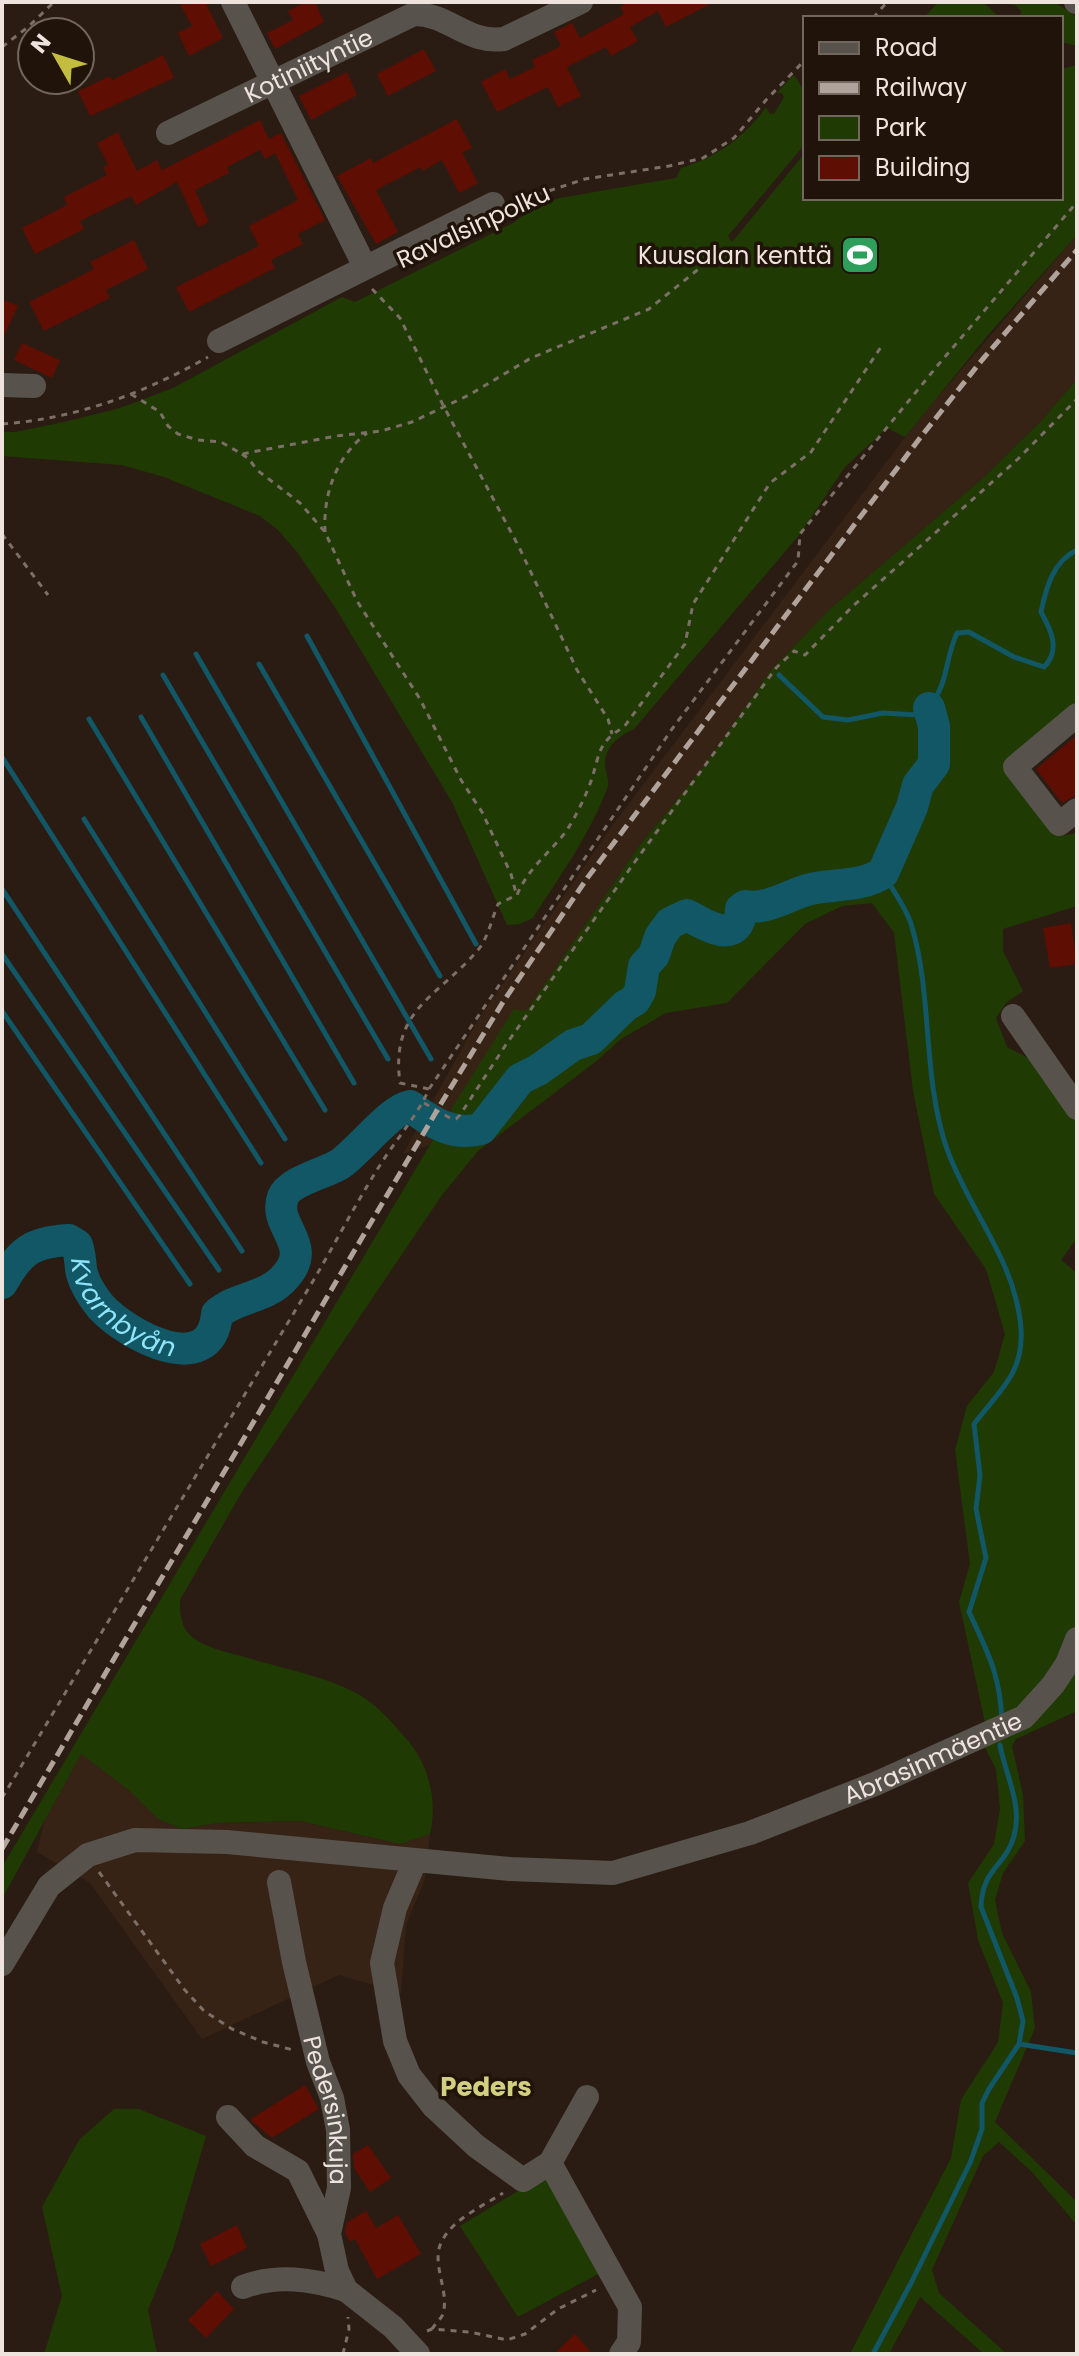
<svg xmlns="http://www.w3.org/2000/svg" width="1079" height="2356" font-family="Poppins,sans-serif">
<style>
.built{fill:#372315}
.green{fill:#203a04}
.lines{fill:none;stroke-linecap:round;stroke-linejoin:round}
.stream{stroke:#115766;stroke-width:5}
.river{stroke:#115766;stroke-width:32}
.building{fill:#5e0e03}
.path{stroke:#7c6f67;stroke-width:3;stroke-dasharray:6 6;stroke-linecap:butt}
.minor{stroke:#57534c;stroke-width:24}
.rail{stroke:#afa39b;stroke-width:5;stroke-dasharray:12 6;stroke-linecap:butt}
.labels{text-anchor:middle;dominant-baseline:central;stroke-width:7;stroke-linejoin:round;paint-order:stroke}
.street-label{font-size:24px;fill:#eee4dd;stroke:#201309}
.poi-label{font-size:24px;fill:#eee4dd;stroke:#201309;text-anchor:end}
.water-label{font-size:26px;font-style:italic;fill:#90e4fa;stroke:#201309}
.neighbourhood-label{font-size:26px;font-weight:bold;fill:#d1cf80;stroke:#201309}
</style>
<rect width="100%" height="100%" fill="#2a1c12"/>
<g class="built">
<path d="M1077,235V379L1041,421L983,478L829,610L771,670L701,770L639,846L526,1011L450,1111L430,1145L403,1154L478,1020L612,826L918,420Z"/>
<path d="M81,1753L130,1791L158,1819L182,1829L218,1823L300,1821L400,1844L430,1834L425,1879L406,1925L401,1993L339,1975L202,2039L90,1883L37,1852L44,1822Z"/>
</g>
<g class="green">
<path d="M938,2H983L1000,18H924Z"/>
<path d="M997,2H1054L1077,17V46L1061,42V18H1020L1021,11L1015,5Z"/>
<path d="M1077,65V235L988,335L905,437L887,428L845,467L800,534L634,729C617,737 601,750 606,771C607,778 610,781 607,789C589,836 560,876 533,918L520,924L507,925L452,802L336,609L297,552L278,530L260,516L164,477L122,465L2,456V432H15L64,422L120,408L173,388L342,297L355,302L513,223L539,204L560,198L676,178L681,168C717,157 744,138 766,107L770,114H774L784,97L782,93H777L792,76H795L805,93V144L728,236L732,242L805,153V198H1061V69Z"/>
<path d="M1077,379V701L1005,762L1060,836L1077,833V906L1003,929V951L1023,991L1006,1003L996,1018L1007,1047L1038,1063L1077,1122V1238L1061,1260L1077,1273V1711L1016,1739L1012,1746L1023,1795L1025,1841L1003,1873L995,1900L1002,1933L1031,1992L1035,2028L995,2122L1077,2202V2225L1031,2171L999,2142L983,2156L932,2270L939,2293L1007,2354H984L920,2297L889,2354H850L951,2158L961,2100L998,2042L1003,2003L978,1940L968,1883L994,1844L1000,1809L996,1769L982,1742L985,1723L959,1602L970,1564L955,1450L967,1406L994,1372L1005,1334L986,1269L934,1194L913,1091L894,933L872,903L842,906L805,924L727,1003L666,1013L621,1039L594,1063L478,1151L442,1195L243,1490L180,1600C180,1612 180,1624 189,1634C203,1648 227,1652 245,1657C280,1668 336,1678 366,1699C382,1710 396,1727 409,1742C429,1766 438,1803 430,1834L400,1844L300,1821L218,1823L182,1829L158,1819L130,1791L81,1754L2,1899V1867L450,1111L514,1009L526,1011L639,846L701,770L771,670L829,610L983,478L1041,421Z"/>
<path d="M114,2109H139L206,2136L173,2249L148,2310L157,2354H44L62,2296L42,2207L79,2140Z"/>
<path d="M546,2174L598,2274L518,2317L460,2226Z"/>
</g>
<g class="lines">
<g class="stream">
<path d="M307,636L476,944"/>
<path d="M196,654L431,1059"/>
<path d="M259,664L440,976"/>
<path d="M163,675L388,1059"/>
<path d="M779,675L823,717L848,720L883,713L918,715C951,692 942,665 957,633L969,632L1014,657L1044,667C1061,650 1051,630 1041,612C1046,588 1053,561 1077,550"/>
<path d="M141,717L354,1083"/>
<path d="M89,719L325,1110"/>
<path d="M2,757L261,1163"/>
<path d="M84,819L285,1139"/>
<path d="M883,873C892,890 907,908 912,927C933,999 922,1077 947,1149C969,1211 1016,1261 1021,1329C1024,1374 998,1392 974,1424L980,1475L976,1509L986,1558L969,1612C988,1653 1000,1674 1002,1721"/>
<path d="M2,889L242,1251"/>
<path d="M2,954L219,1270"/>
<path d="M2,1011L190,1284"/>
<path d="M1019,2044L1077,2053"/>
<path d="M873,2354L911,2283L970,2163L982,2129V2103L989,2089L1019,2044L1023,2021L1017,1998L981,1907C982,1868 1006,1866 1014,1836C1023,1805 1005,1774 1000,1745"/>
</g>
<path class="river" id="s1" d="M2,1283C20,1251 32,1242 69,1240L77,1245C80,1254 80,1260 81,1269C83,1282 93,1297 101,1307C127,1335 211,1381 217,1314C237,1296 266,1299 285,1277C315,1244 272,1227 283,1197C289,1181 326,1173 340,1164C360,1150 391,1109 410,1106C432,1123 453,1136 481,1129L520,1079L538,1070L573,1045L591,1039L625,1006L635,1000L640,991L644,966L654,955L660,937L670,923L687,915C705,925 740,947 741,909L745,906C767,910 787,896 807,890C832,883 860,888 883,873L912,807L918,785L934,764V726L929,708"/>
</g>
<g class="building">
<path d="M179,2H205L223,38L189,56L178,33L192,26Z"/>
<path d="M305,2H315L324,22L275,49L267,33L293,20L288,11Z"/>
<path d="M629,2H714L666,27L658,11L630,27L638,41L611,56L606,47L567,67L581,96L558,107L548,87L497,112L481,82L505,69L510,79L535,67L532,60L561,46L554,32L572,23L580,38L624,14L620,7Z"/>
<path d="M424,49L436,71L388,96L377,74Z"/>
<path d="M163,55L174,78L90,116L78,91L110,76L112,80Z"/>
<path d="M347,72L357,95L311,120L299,96Z"/>
<path d="M457,119L472,148L462,152L478,183L459,193L442,160L423,171L421,167L376,190L398,232L376,244L337,176L371,158L373,163Z"/>
<path d="M260,120L269,139L281,133L325,220L298,234L303,244L271,260L275,268L189,312L176,287L259,246L249,226L298,200L275,153L265,159L260,150L227,167L229,173L195,190L209,222L198,227L177,182L136,205L131,196L80,221L84,229L35,254L22,228L67,205L64,197L107,175L103,167L108,165L97,143L118,132L137,171L157,160L162,170Z"/>
<path d="M134,240L148,269L106,290L110,298L44,331L29,302L94,269L90,262Z"/>
<path d="M2,299L18,306L2,340Z"/>
<path d="M22,343L60,360L52,378L14,360Z"/>
<path d="M1077,735V795L1062,803L1036,769Z"/>
<path d="M1071,923L1077,964L1050,968L1043,928Z"/>
<path d="M305,2085L319,2109L272,2138L252,2121L251,2119Z"/>
<path d="M368,2145L391,2178L370,2192L354,2168L353,2154Z"/>
<path d="M366,2211L376,2228L398,2215L421,2254L377,2279L355,2239L350,2242L345,2232L347,2222Z"/>
<path d="M237,2225L247,2248L211,2266L200,2244Z"/>
<path d="M217,2291L234,2309L206,2338L188,2320Z"/>
<path d="M575,2334L593,2354H554Z"/>
</g>
<g class="lines">
<g class="path">
<path d="M873,18L887,2"/>
<path d="M2,47L28,27L54,2"/>
<path d="M515,202L585,179L669,166L703,158L734,138L766,100L805,60"/>
<path d="M372,289L400,318L444,407L519,547L577,670L608,719L612,734"/>
<path d="M131,394L160,412L168,426L178,434L198,440L221,442L242,454L336,436L381,431L412,422L469,395L531,358L649,309L706,263L717,244"/>
<path d="M2,424C75,419 145,393 208,357"/>
<path d="M242,454L249,459L257,470L300,503L325,532L357,601L420,699L461,780L482,812L511,874L516,893"/>
<path d="M325,532C323,494 336,457 367,433"/>
<path d="M2,534L48,595"/>
<path d="M429,1089L672,729L798,561L800,534L938,365L1077,202"/>
<path d="M424,1103L450,1118L456,1119L460,1115L505,1046L634,863L776,668L794,651L805,655L852,607L1018,459L1077,399"/>
<path d="M2,1798L313,1281C336,1242 357,1201 382,1162C398,1137 417,1116 429,1089L400,1083C390,1009 437,998 478,950C488,938 492,918 498,904L517,895C528,868 550,853 567,830C576,816 587,794 592,778C600,753 598,742 624,727L685,644L693,604L770,483L811,452L881,347"/>
<path d="M99,1872L184,1989L204,2011L232,2029L263,2042L293,2050"/>
<path d="M432,2329C435,2324 441,2319 443,2314C450,2289 429,2262 443,2239C455,2218 483,2206 503,2193"/>
<path d="M427,2331L432,2329L470,2332L507,2340L525,2334L558,2309L596,2290"/>
<path d="M343,2354L349,2329L348,2317"/>
</g>
<g class="minor">
<path d="M233,2L365,267"/>
<path d="M1076,2H1077"/>
<path id="s2" d="M168,133L414,14C449,14 467,44 504,39L581,2"/>
<path d="M219,341L493,204"/>
<path d="M2,385L34,386"/>
<path d="M1077,715L1015,767L1059,824L1077,810"/>
<path d="M1013,1016L1077,1108"/>
<path d="M415,1861L395,1908L382,1963L395,2041L409,2075L434,2107L476,2146L523,2180L550,2163"/>
<path id="s3" d="M279,1882L294,1962L318,2062L332,2098L338,2130L339,2188L329,2234L337,2271L346,2290L393,2327L418,2354"/>
<path id="s4" d="M2,1964L49,1886L88,1855L135,1840L227,1842L510,1869L613,1873L750,1833L875,1784L1024,1717L1053,1685L1067,1664L1077,1639"/>
<path d="M587,2097L550,2163L630,2307L629,2342L621,2354"/>
<path d="M228,2117L255,2146L298,2171L329,2234"/>
<path d="M243,2287C277,2274 311,2279 346,2290"/>
</g>
<path class="rail" d="M2,1849L439,1107L503,1002L588,877L920,438L982,360L1077,250"/>
</g>
<defs>
<g id="stadium-square" transform="scale(2)"><rect x="-9" y="-9" width="18" height="18" rx="4" fill="#2e9e5b" stroke="#201309"/><path d="M0-5a6.5 5 0 1 0 0 10a6.5 5 0 1 0 0-10ZM-3.5-1.8h7v3.6h-7Z" fill="#fff"/></g>
</defs>
<g fill-rule="evenodd">
<use href="#stadium-square" x="860" y="255"/>
</g>
<g class="labels">
<g class="street-label">
<text stroke="none"><textPath href="#s2" startOffset="156">Kotiniityntie</textPath></text>
<text transform="translate(473 226) rotate(-25)">Ravalsinpolku</text>
<text stroke="none"><textPath href="#s4" startOffset="1010">Abrasinmäentie</textPath></text>
<text stroke="none"><textPath href="#s3" startOffset="234">Pedersinkuja</textPath></text>
</g>
<g class="poi-label">
<text x="832" y="255">Kuusalan kenttä</text>
</g>
<g class="water-label">
<text stroke="none"><textPath href="#s1" startOffset="178">Kvarnbyån</textPath></text>
</g>
<g class="neighbourhood-label">
<text x="486" y="2087">Peders</text>
</g>
</g>
<rect width="1079" height="2356" fill="none" stroke="#eee4dd" stroke-width="8"/>
<rect x="803" y="16" width="260" height="184" fill="#201309" stroke="#72675e" stroke-width="2"/>
<rect x="819" y="42" width="40" height="12" fill="#57534c" stroke="#72675e" stroke-width="2"/>
<text x="875" y="56" font-size="24" fill="#eee4dd">Road</text>
<rect x="819" y="82" width="40" height="12" fill="#afa39b" stroke="#72675e" stroke-width="2"/>
<text x="875" y="96" font-size="24" fill="#eee4dd">Railway</text>
<rect x="819" y="116" width="40" height="24" fill="#203a04" stroke="#72675e" stroke-width="2"/>
<text x="875" y="136" font-size="24" fill="#eee4dd">Park</text>
<rect x="819" y="156" width="40" height="24" fill="#5e0e03" stroke="#72675e" stroke-width="2"/>
<text x="875" y="176" font-size="24" fill="#eee4dd">Building</text>
<g transform="translate(56 56) rotate(309)"><circle r="38" fill="#201309" stroke="#72675e" stroke-width="2"/>
<path d="M0-6L14 30L0 20L-14 30Z" fill="#c3bd3f"/>
<text y="-12" font-size="22" font-weight="bold" text-anchor="middle" fill="#eee4dd">N</text>
</g>
</svg>
